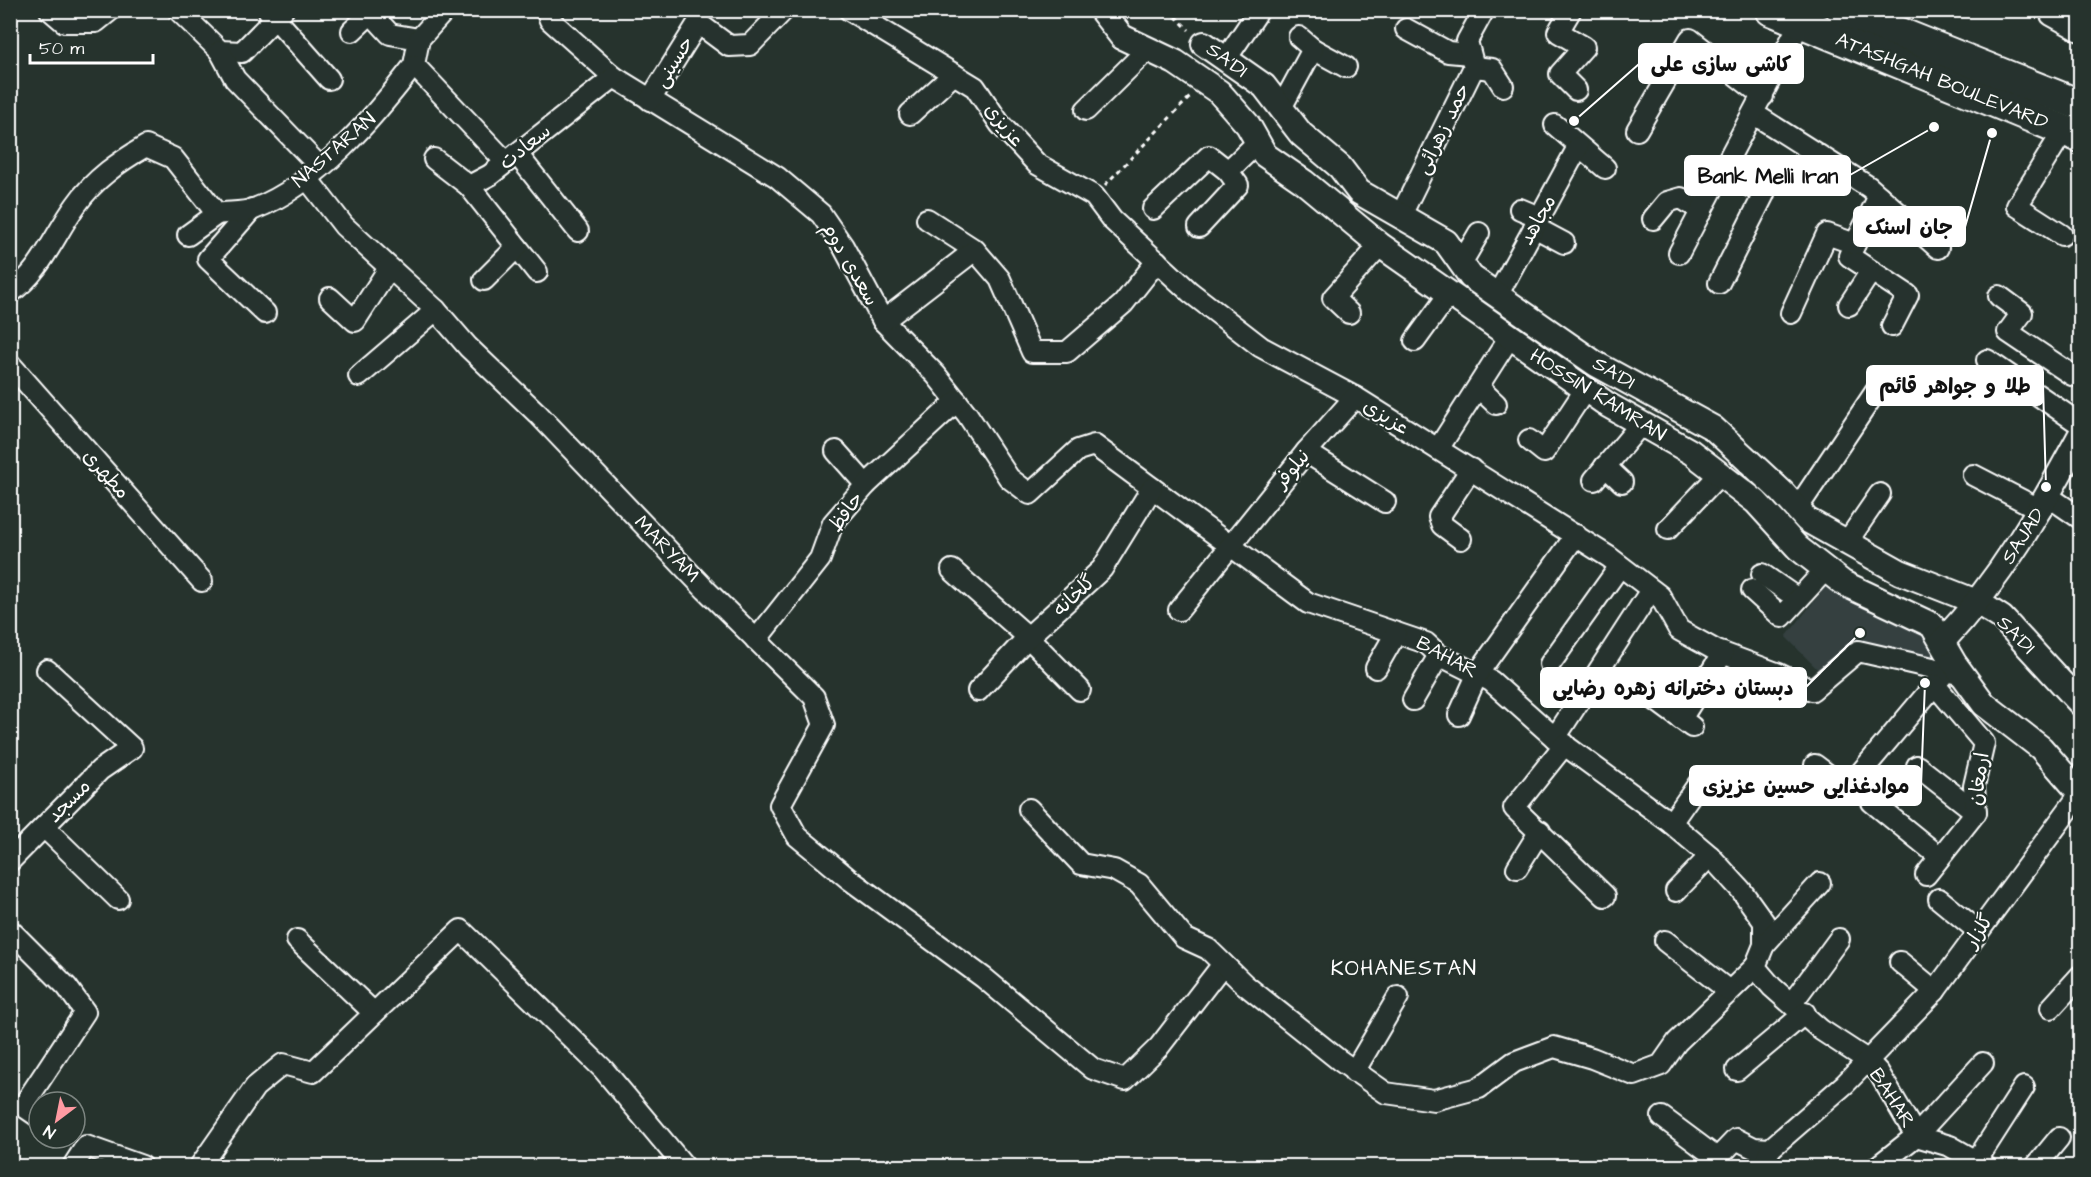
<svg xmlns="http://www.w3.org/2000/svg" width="2091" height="1177" font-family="'Architects Daughter','Playpen Sans Arabic',sans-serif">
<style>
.built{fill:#344141}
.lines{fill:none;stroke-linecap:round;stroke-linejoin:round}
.minor-casing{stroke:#fff;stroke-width:24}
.tertiary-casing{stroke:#fff;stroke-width:28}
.primary-casing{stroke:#fff;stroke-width:34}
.path{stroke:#fff;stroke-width:3;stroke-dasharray:4.5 4.5;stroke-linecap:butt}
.minor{stroke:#26332d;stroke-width:20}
.tertiary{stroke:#26332d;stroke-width:24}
.primary{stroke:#26332d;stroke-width:30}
.labels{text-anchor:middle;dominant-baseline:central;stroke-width:4.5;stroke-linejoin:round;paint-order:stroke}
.street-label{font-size:20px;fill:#fff;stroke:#26332d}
.neighbourhood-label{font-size:21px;letter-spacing:1.5px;fill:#fff;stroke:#26332d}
.leader{fill:none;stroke:#fff;stroke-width:2}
.callout-dot{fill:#fff;stroke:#26332d;stroke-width:2}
.callout{fill:#fff;stroke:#fff;stroke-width:2}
.callout-label{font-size:21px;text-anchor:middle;font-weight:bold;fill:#111}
</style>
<rect width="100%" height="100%" fill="#26332d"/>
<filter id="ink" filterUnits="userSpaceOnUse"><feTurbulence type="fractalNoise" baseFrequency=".0167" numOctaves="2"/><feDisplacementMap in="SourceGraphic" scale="12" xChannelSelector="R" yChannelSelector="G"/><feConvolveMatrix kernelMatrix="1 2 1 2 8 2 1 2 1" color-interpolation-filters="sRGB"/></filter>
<g filter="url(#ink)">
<path class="built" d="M1826,586L1845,590L1928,629L1939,648L1930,663L1868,641L1824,676L1786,637Z"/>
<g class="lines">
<g class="minor-casing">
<g id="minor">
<path d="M50,10L64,22H96L111,10"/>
<path d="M178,10L220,51L242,52L283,10"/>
<path d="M268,10L329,79"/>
<path d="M368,10L390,34L419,39"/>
<path d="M445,10L419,39L414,65L506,162"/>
<path d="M546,10L550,20L614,77L777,177L821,214L843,246L883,321L936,375L967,414L1009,478L1030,494L1078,450L1094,445L1308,603L1426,643L1439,655L1491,681L1555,738L1671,823L1710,856L1741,890L1764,922V945L1755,967L1772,987L1821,1030L1867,1060L1879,1073L1916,1136L1950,1146L1985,1166"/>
<path d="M849,10L975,87L1000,124L1037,164L1094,196L1112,220L1190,292L1261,347L1355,397L1609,557L1660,596L1679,630L1717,651L1779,674L1812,690L1858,651L1963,675"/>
<path d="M1571,10L1558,32L1584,47L1560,74L1576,90"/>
<path d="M2051,15L2080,31"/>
<path d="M1406,29L1448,52L1470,54"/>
<path d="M352,31L371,13"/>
<path d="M1299,37L1313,49L1346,67"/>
<path d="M220,51L235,79L320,167"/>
<path d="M1226,59L1259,10"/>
<path d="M1474,67L1492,69L1503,86"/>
<path d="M650,100L698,23L729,46L750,45L784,10"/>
<path d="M1281,108L1313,49"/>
<path d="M1086,110L1148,49"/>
<path d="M910,114L954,74"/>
<path d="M1754,114L1869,187L1938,248"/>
<path d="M1555,125L1605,168"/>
<path d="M1637,130L1690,39L1763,96"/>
<path d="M517,154L578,231"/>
<path d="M434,159L469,186L490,175L614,77"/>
<path d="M1228,171L1258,142"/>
<path d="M306,177L344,226L436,310L468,347L538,414L706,590L814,697L824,725L780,805L797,836L849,879L984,978L1093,1069L1125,1080L1159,1047L1223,964"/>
<path d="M469,186L537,272"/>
<path d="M1879,196L1849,256L1908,295L1892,326"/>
<path d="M252,209L208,259L265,313"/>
<path d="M1153,209L1209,156L1228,171L1238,185L1199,227"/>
<path d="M1520,209L1539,217"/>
<path d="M1401,215L1474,67L1467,41L1484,10"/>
<path d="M927,219L975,250"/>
<path d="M1653,219L1667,202L1681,198L1702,211"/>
<path d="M1534,227L1564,243"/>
<path d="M188,235L217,214"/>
<path d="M2062,235L2017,206L2064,130"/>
<path d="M1679,253L1800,23"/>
<path d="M1462,262L1479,233"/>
<path d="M484,280L517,247"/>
<path d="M1719,283L1764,194L1723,171"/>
<path d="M10,293C42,271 54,235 76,205C95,178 119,162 146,146L173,158L217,214C229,212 243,213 254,209C317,185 374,117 414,65"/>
<path d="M1498,294L1578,147"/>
<path d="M1999,296L2022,313L2008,332L2072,375L2080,377"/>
<path d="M330,298L355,321L389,268"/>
<path d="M1849,305L1871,271"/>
<path d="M1349,313L1333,298L1380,245"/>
<path d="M1791,313L1827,234L1855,244"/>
<path d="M883,321L975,250L1000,279L1032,352H1067L1123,304L1157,261"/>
<path d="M1415,341L1449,294"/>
<path d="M1987,360L2080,424"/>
<path d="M10,364L202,581"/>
<path d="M359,376L436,310"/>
<path d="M1478,387L1496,404"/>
<path d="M1529,440L1544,452L1585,390"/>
<path d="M1438,449L1509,338"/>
<path d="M836,451L866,485"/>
<path d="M1306,452L1385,502"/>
<path d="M1605,466L1622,482"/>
<path d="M1973,475L2041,510"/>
<path d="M1594,480L1641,424"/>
<path d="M2048,496L2080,518"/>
<path d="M1797,509L1880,385"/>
<path d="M1668,529L1720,474"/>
<path d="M1461,539L1442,525L1439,517L1471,469"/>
<path d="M1847,542L1880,494"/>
<path d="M952,570L1028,637L1080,690"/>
<path d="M1762,574L1798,599"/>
<path d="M1752,590L1782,617L1826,569"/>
<path d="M1179,610L1306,452L1355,397"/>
<path d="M756,640L820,559L833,523L866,485L957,401"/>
<path d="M1550,664L1620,566"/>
<path d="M1376,668L1396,633"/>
<path d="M978,691L1028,637L1102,569L1152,488"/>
<path d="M1654,699L1692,727"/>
<path d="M1413,700L1439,655"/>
<path d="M1459,715L1478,673L1576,535"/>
<path d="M1681,719L1723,653"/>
<path d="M1555,738L1651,590"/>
<path d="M1565,744L1514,808L1605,896"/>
<path d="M1815,765L1847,789L1942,676"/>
<path d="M1917,766L1976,812"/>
<path d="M1872,802L1940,857"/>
<path d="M1029,809L1081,864L1114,870L1139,884L1184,938L1208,949L1244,984L1339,1060L1386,1093L1434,1100L1479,1088L1514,1062L1554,1047L1592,1058L1634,1075L1661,1065L1677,1042L1755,967"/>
<path d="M1671,823L1701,780"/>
<path d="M44,827L118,899"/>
<path d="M10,861L100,770L132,748L47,670"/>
<path d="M1517,868L1540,831"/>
<path d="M1926,875L1976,812L1974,786L1984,743L1935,685"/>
<path d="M1676,891L1710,856"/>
<path d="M1939,899L1978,931"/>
<path d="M10,930L67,987L85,1012L23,1106L39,1117"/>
<path d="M297,940L374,1013"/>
<path d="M1665,941L1729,991"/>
<path d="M1764,945L1820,883"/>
<path d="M1900,962L1935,991"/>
<path d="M1792,1003L1839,939"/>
<path d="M2051,1008L2080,976"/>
<path d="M1737,1070L1805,1013"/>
<path d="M1354,1072L1398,997"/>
<path d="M1662,1117L1717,1158"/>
<path d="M1977,1160L2024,1087"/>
<path d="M73,1166L86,1146L142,1166"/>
<path d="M200,1166L255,1087L283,1064L313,1072L461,930L603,1069L684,1166"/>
<path d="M1710,1166L1736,1139L1754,1148L1770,1149L1845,1084L1935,991L2080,794"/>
<path d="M1764,1166L1770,1149"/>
<path d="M1878,1166L1916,1136L1983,1063"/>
<path d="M2036,1166L2059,1138"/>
</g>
</g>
<g class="tertiary-casing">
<g id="tertiary">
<path d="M1101,10L1122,37L1175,62L1219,92L1248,125L1265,155L1304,182L1380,245L1608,405L1691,452L1756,502L1798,548L1843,583L1932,625L1954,663L1984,704L2041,748L2080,793"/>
<path d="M1204,44L1264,86L1301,134L1340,167L1359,192L1446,242L1471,277L1596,364L1713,428L1782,492L1807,520L1900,572L1979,603L2002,618L2080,703"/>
<path d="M1942,642C2002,578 2039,512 2080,436"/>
</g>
</g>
<g class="primary-casing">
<g id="primary">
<path d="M1771,10L2080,137"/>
<path d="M1842,10L2080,105"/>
</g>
</g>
<g class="path">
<path d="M1169,10L1189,30"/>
<path d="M1105,185L1190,97"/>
</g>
<use href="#minor" class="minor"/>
<use href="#tertiary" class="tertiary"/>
<use href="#primary" class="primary"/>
</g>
</g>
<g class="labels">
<g class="street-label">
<text transform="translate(1227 60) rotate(36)">SA'DI</text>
<text transform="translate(674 62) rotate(-58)">حسینی</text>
<text transform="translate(1942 81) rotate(22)">ATASHGAH BOULEVARD</text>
<text transform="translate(1004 125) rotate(51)">عزیزی</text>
<text transform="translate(1443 129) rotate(-64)">حمد زهرائی</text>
<text transform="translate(525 147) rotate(-39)">سعادت</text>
<text transform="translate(334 150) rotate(-41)">NASTARAN</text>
<text transform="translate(1538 220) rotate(-61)">مجاهد</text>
<text transform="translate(850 264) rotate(60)">سعدی دوم</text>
<text transform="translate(1614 373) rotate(30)">SA'DI</text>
<text transform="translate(1598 395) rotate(32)">HOSSIN KAMRAN</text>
<text transform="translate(1386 417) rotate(32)">عزیزی</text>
<text transform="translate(1292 469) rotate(-50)">نیلوفر</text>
<text transform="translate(106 474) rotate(48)">مطهری</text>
<text transform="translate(846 512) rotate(-54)">حافظ</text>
<text transform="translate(2023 536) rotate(-57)">SAJAD</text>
<text transform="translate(667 549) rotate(46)">MARYAM</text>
<text transform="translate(1074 596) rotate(-43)">گلخانه</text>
<text transform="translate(2016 635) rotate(45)">SA'DI</text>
<text transform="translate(1447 657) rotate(28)">BAHAR</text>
<text transform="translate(1979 779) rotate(-82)">ارمغان</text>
<text transform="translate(69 801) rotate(-45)">مسجد</text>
<text transform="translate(1979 931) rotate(-57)">گلزار</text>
<text transform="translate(1892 1098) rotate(57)">BAHAR</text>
</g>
<g class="neighbourhood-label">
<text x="1404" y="968">KOHANESTAN</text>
</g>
</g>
<path class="leader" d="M1574 121L1639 64M1934 127L1850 175M1992 133L1965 227M2046 487L2043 385M1860 633L1806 687M1925 683L1921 786"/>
<g class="callout-dot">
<circle cx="1574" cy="121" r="6"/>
<circle cx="1934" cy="127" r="6"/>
<circle cx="1992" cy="133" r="6"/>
<circle cx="2046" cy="487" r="6"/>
<circle cx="1860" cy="633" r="6"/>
<circle cx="1925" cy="683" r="6"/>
</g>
<g class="callout">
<rect x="1639" y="44" width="164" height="39" rx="6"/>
<rect x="1685" y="156" width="165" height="39" rx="6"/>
<rect x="1854" y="207" width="111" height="39" rx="6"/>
<rect x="1867" y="366" width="176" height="39" rx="6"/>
<rect x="1541" y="668" width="265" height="39" rx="6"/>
<rect x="1690" y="766" width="231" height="39" rx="6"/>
</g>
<g class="callout-label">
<text x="1721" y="71">کاشی سازی علی</text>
<text x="1768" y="183">Bank Melli Iran</text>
<text x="1909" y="234">جان اسنک</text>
<text x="1955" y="393">طلا و جواهر قائم</text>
<text x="1673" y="695">دبستان دخترانه زهره رضایی</text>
<text x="1806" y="793">موادغذایی حسین عزیزی</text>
</g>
<rect width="2091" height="1177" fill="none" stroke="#26332d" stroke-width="36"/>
<rect x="18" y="18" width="2055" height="1141" fill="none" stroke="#fff" stroke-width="2" filter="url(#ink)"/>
<g transform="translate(57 1120) rotate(212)"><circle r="28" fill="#26332d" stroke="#7d8581" stroke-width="1.5"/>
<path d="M0-4.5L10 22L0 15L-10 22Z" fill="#ff9aa2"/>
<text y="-9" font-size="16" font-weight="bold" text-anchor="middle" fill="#ffffff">N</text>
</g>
<path d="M30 54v9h123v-9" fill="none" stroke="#ffffff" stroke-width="3"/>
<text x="39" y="54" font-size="18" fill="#ffffff" stroke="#26332d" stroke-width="4.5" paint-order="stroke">50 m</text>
</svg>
